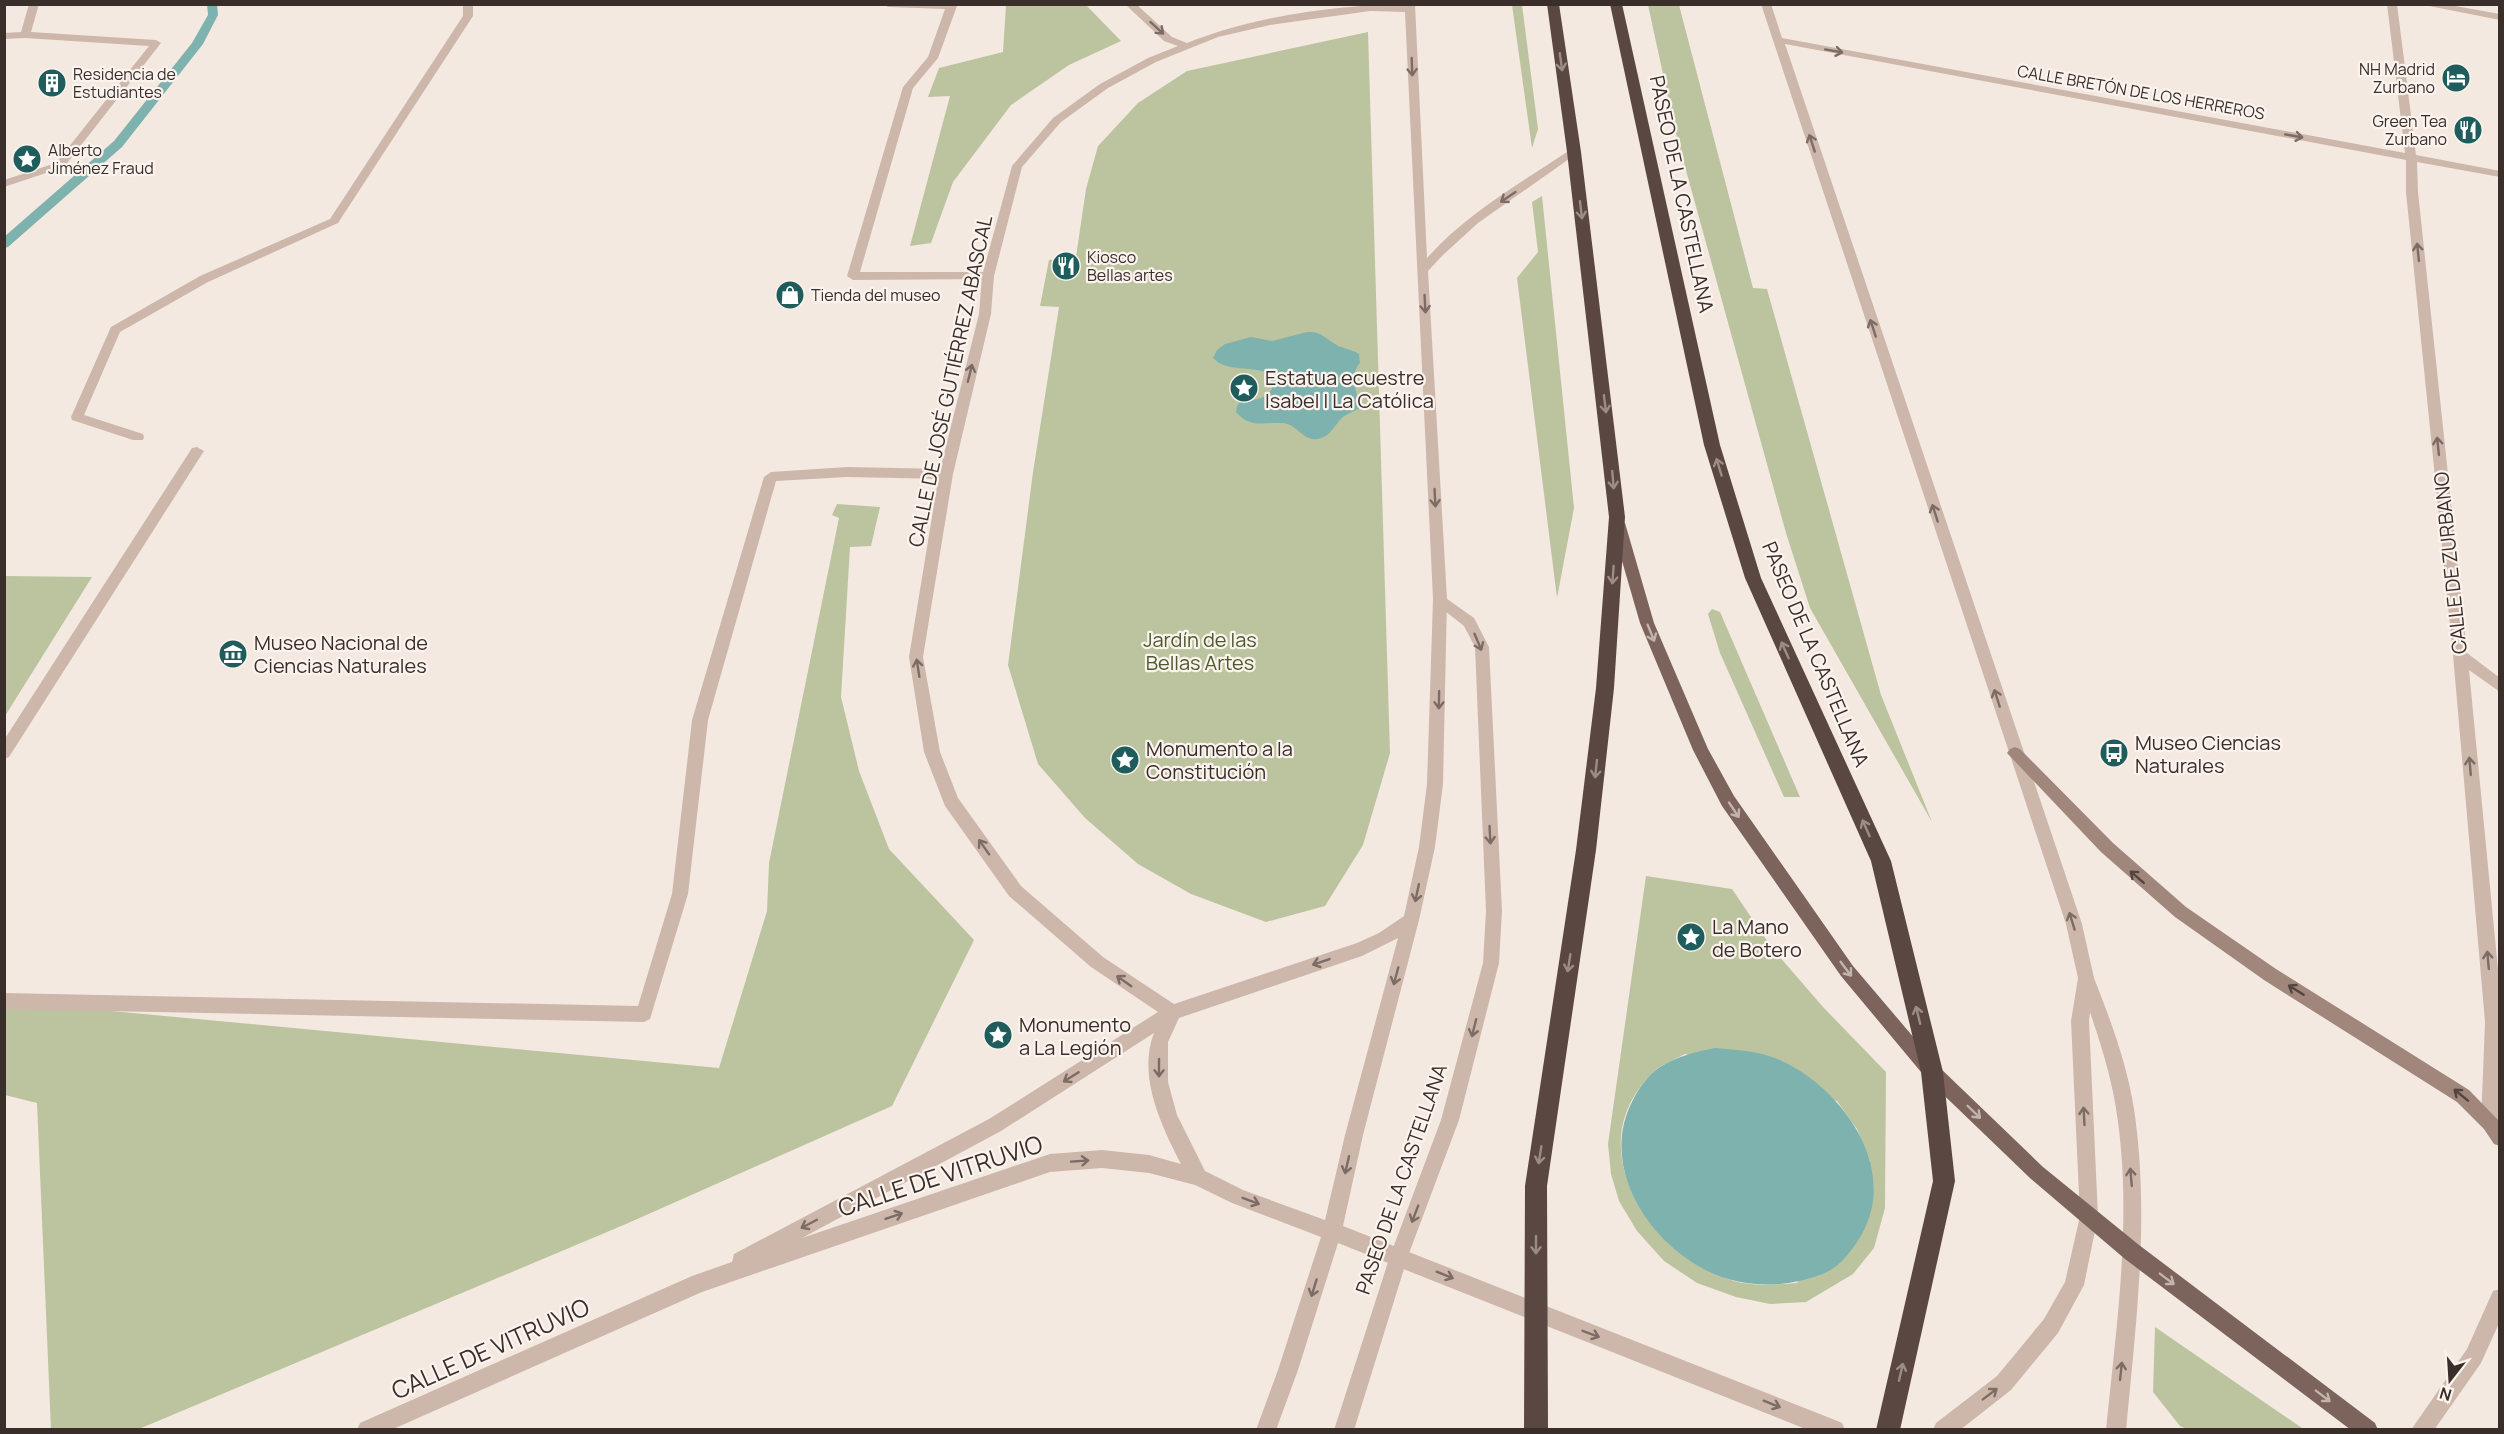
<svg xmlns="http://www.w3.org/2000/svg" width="2504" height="1434" font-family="Manrope,sans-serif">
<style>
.green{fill:#bbc49f;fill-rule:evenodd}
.water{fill:#7eb2af}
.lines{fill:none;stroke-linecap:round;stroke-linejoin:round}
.stream{fill:#7eb2af;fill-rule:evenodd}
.lane{fill:#cdb7ab;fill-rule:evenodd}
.street{fill:#cdb7ab;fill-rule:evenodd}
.secondary{fill:#a1867c;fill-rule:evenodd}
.primary{fill:#7c645c;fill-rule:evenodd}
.highway{fill:#5b4742;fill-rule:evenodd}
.oneway{stroke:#7c6c65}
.oneway2{stroke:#9b8c86}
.oneway3{stroke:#c2b3ac}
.oneway4{stroke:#54443f}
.labels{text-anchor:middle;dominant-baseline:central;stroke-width:4.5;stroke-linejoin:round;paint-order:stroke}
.far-poi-label{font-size:16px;fill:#3a2e2b;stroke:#fbf3ed;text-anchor:start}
.far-street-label{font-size:16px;fill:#3a2e2b;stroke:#fbf3ed}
.street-label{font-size:20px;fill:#3a2e2b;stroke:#fbf3ed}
.poi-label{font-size:20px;fill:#3a2e2b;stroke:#fbf3ed;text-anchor:start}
.park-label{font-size:20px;fill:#4d592e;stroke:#fbf3ed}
.near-street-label{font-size:24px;fill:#3a2e2b;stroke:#fbf3ed}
</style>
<rect width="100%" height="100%" fill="#f4e9e0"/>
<g class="green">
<path d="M1006,5H1086L1121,41L1069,65L1011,105L953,182L931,243L910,246L950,96L928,97L939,68L1003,52Z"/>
<path d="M1512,5H1522L1538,129L1532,148Z"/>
<path d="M1648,5H1679L1753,288L1767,289L1881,695L1932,822L1810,608L1786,533L1676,134Z"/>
<path d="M1368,32L1390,753L1363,845L1325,906L1266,922L1191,894L1138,864L1085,818L1038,764L1008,665L1033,472L1059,307L1040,306L1049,260L1076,257L1086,189L1098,146L1138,103L1187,71Z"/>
<path d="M1542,196L1574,508L1557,598L1517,278L1538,252L1532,202Z"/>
<path d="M837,504L880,507L871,546L850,547L841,697L859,771L889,849L974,940L892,1106L626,1224L139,1429L51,1430L37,1103L5,1095V1001L719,1068L767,911L769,863L839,518L832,515Z"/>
<path d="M5,576L92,577L5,716L4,576Z"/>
<path d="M1712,609L1720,612L1800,797H1784L1720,653L1708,614Z"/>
<path d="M1646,876L1732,889L1772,948L1823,1007L1886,1072L1885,1208L1874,1248L1853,1274L1806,1302L1770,1304L1736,1297L1697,1283L1664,1261L1637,1231L1619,1201L1611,1174L1608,1144ZM1685,1054L1837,1101L1857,1129L1870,1161L1797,1283C1773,1285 1748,1287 1725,1278C1643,1245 1577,1140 1657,1069C1665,1063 1676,1059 1685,1054Z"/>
<path d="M2155,1327L2302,1428L2189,1430L2180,1426L2153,1392Z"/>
</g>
<g class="water">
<path d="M1307,332C1320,331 1325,338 1335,344C1343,349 1351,349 1359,354L1360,363C1349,375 1355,391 1361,405L1359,408C1354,412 1348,413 1343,417C1336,423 1332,433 1324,437C1304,446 1300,425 1283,423C1263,422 1251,429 1236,412L1237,406L1241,401C1253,401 1266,399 1272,389L1270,374C1252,365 1227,373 1213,358L1217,350L1225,344L1251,337L1272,341Z"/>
<path d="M1715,1048C1738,1050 1760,1051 1782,1061C1842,1089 1899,1167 1862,1234C1853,1249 1841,1266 1825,1273C1793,1286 1761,1288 1728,1279C1658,1258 1596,1172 1632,1102C1638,1089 1648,1075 1660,1067C1677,1056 1696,1052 1715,1048Z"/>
</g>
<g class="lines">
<path class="stream" d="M207,4H217L218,15L203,44L122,147L8,247L4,248V237L114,141L192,43L208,15Z"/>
<g class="lane">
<path d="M29,4H39L31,32L156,40L161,43L64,167L4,187V180L56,163L149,46L25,38L4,39V33L21,32Z"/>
<path d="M463,4H473V16L338,223L208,282L120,332L84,415L143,434L144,437L143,440H133L72,420L71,417L111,327L200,276L330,219L463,16Z"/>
<path d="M883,4L957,6L938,58L913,88L860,272H988L994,276L992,279L853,280L847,276L903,87L928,57L945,9L888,7Z"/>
<path d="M197,447L204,451L202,454L9,757L4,759V740L192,448Z"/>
<path d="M847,467L946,469L953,474L946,479L847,477L776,481L708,720L688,894L650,1019L644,1022L4,1009V993L638,1006L672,894L692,720L764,477L771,472Z"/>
<path d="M1440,594L1474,618L1489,647L1502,911L1499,963L1459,1120L1408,1256L1354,1430H1334L1390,1256L1441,1120L1483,963L1486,911L1475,647L1464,626L1435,603L1433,599L1435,595Z"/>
<path d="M2086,970L2092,973L2094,978C2111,1021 2127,1064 2134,1109C2150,1216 2136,1323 2126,1430H2106C2117,1319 2135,1202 2113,1092C2105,1053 2091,1015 2078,978L2080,973Z"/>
</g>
<g class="street">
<path d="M1125,4H1136L1172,37L1187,43C1257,15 1342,4 1415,4L1427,258C1467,213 1521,183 1570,150H1578L1579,152L1478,223L1443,255L1428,271L1447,599L1443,784L1435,847L1419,920L1363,1135L1343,1226L1835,1420L1842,1423L1845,1430H1808L1338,1243L1298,1370L1276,1430H1256L1278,1370L1321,1237L1232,1203L1195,1185L1149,1173L1102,1168L1050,1172L702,1292L391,1430H357L360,1423L692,1276L732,1262L734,1254L989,1119L1158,1012L1091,967L1009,896L945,806L924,752L909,657L939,474L979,314L982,276L1012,166L1053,118L1100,84L1148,58L1178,46L1164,41ZM1370,11L1405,12L1433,599L1427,784L1419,847L1404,916L1379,933L1357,943L1174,1004L1103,957L1021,886L958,798L940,752L923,657L953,474L991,314L994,276L1022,167L1061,122L1108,88L1156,62L1218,37L1270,25ZM1398,938L1345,1135L1325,1220L1243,1190L1205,1171L1177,1115L1168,1082V1042L1179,1018L1362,956ZM1154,1033C1137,1076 1162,1127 1181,1164L1149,1155L1102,1150L1050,1154L802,1238L1001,1131Z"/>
<path d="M1761,4H1771L1782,38L2405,153L2387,4H2397L2416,155L2500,171V177L2417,162L2418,192L2467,653L2500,678V692L2469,670L2500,990L2499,1123L2496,1129L2490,1132L2484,1129L2481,1123L2485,1022L2453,655L2406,192V160L1785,44L2082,924L2094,978L2089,1021L2098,1216L2084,1285L2058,1333L2011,1390L1960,1430H1933L1936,1423L1997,1376L2044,1319L2065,1282L2080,1216L2071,1021L2078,978L2066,924Z"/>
<path d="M2419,4H2444L2500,14V20Z"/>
<path d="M2500,1289V1321L2481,1363L2434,1430H2411L2467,1349L2493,1291Z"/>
</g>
<path class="secondary" d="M2015,747L2020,749L2113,843L2186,907L2276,969L2469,1090L2500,1122V1146L2494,1144L2484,1129L2457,1102L2264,980L2175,917L2101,852L2007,753L2010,749Z"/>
<path class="primary" d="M1618,518L1625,523L1654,623L1708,749L1734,796L1853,966L1938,1066L2043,1167L2139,1245L2375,1423L2378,1430H2351L2125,1259L2031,1179L1926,1078L1841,976L1722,806L1693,750L1640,623L1611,523Z"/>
<g class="highway">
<path d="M1547,4H1559L1581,152L1625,517L1614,688L1596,850L1547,1186L1548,1430H1524L1525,1186L1576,850L1596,688L1609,517L1567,152Z"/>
<path d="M1610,4H1622L1720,445L1761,578L1891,861L1943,1072L1955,1181L1900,1430H1876L1933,1181L1921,1072L1871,861L1745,578L1704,445Z"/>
</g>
</g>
<defs><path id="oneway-shaft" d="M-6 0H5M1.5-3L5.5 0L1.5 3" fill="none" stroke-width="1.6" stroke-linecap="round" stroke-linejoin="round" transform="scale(1.5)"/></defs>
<g class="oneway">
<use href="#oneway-shaft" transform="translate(1157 28) rotate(42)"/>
<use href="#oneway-shaft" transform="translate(1834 51) rotate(10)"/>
<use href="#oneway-shaft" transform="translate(1412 67) rotate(88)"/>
<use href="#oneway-shaft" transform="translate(2294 136) rotate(10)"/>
<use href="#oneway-shaft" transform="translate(1812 143) rotate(-108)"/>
<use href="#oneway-shaft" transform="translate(1508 197) rotate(146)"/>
<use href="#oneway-shaft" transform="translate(2418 252) rotate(-96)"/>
<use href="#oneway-shaft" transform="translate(1425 304) rotate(87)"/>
<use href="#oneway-shaft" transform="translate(1873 328) rotate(-108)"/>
<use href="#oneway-shaft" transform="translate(970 373) rotate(-76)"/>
<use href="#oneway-shaft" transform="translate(2438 446) rotate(-96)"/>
<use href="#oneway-shaft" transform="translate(1435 498) rotate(87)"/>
<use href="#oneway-shaft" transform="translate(1935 513) rotate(-108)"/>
<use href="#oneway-shaft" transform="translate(1478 642) rotate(67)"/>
<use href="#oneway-shaft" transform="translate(918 668) rotate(-99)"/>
<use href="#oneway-shaft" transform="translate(1997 698) rotate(-108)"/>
<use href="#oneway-shaft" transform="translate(1439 700) rotate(91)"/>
<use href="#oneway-shaft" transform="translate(2470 766) rotate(-95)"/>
<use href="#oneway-shaft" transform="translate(1490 835) rotate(87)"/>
<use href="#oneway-shaft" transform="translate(984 847) rotate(-125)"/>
<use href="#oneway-shaft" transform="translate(1417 893) rotate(102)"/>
<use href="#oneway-shaft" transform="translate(2072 921) rotate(-107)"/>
<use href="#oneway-shaft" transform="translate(2488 960) rotate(-95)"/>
<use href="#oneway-shaft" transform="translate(1321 962) rotate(161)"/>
<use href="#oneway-shaft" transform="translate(1396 976) rotate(105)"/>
<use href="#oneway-shaft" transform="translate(1124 981) rotate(-145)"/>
<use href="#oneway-shaft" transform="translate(1474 1028) rotate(104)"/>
<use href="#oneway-shaft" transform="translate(1159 1068) rotate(90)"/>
<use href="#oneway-shaft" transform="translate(1071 1077) rotate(148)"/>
<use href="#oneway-shaft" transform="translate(2084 1116) rotate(-93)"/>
<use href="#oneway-shaft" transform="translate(1080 1161) rotate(-4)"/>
<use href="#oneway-shaft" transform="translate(1347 1165) rotate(103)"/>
<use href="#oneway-shaft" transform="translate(2131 1177) rotate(-95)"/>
<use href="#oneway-shaft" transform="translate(1251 1201) rotate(21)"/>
<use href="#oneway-shaft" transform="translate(1415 1214) rotate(111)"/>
<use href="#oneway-shaft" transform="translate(894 1216) rotate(-19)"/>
<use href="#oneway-shaft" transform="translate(809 1224) rotate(152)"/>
<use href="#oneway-shaft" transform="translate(1445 1275) rotate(22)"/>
<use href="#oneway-shaft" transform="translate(1314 1288) rotate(107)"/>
<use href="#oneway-shaft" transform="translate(1591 1334) rotate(21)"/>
<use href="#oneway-shaft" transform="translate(2121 1371) rotate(-84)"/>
<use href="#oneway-shaft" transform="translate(1990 1394) rotate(-37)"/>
<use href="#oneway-shaft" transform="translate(1772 1404) rotate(22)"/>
</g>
<g class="oneway2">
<use href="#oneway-shaft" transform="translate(1561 62) rotate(82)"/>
<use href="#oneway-shaft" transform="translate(1581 210) rotate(83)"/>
<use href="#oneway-shaft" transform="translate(1605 404) rotate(83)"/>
<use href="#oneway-shaft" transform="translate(1719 467) rotate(-107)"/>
<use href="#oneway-shaft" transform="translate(1613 480) rotate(85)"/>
<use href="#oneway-shaft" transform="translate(1613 575) rotate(94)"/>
<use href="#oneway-shaft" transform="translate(1785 650) rotate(-114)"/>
<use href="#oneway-shaft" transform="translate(1596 769) rotate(96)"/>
<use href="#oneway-shaft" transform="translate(1866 828) rotate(-114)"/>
<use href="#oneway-shaft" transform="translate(1569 963) rotate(99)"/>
<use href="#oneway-shaft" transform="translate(1918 1015) rotate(-104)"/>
<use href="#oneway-shaft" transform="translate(1540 1155) rotate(99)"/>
<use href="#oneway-shaft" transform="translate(1536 1245) rotate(90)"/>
<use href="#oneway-shaft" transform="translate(1901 1372) rotate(-77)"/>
</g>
<g class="oneway3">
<use href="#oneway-shaft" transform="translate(1651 633) rotate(68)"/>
<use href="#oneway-shaft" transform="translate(1734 810) rotate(56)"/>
<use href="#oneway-shaft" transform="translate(1846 969) rotate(53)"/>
<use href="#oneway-shaft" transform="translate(1974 1112) rotate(44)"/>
<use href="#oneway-shaft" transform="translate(2167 1279) rotate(37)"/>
<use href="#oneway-shaft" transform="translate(2323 1396) rotate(37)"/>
</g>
<g class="oneway4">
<use href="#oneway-shaft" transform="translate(2137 877) rotate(-139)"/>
<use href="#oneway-shaft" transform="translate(2296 990) rotate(-148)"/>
<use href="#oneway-shaft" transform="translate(2461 1095) rotate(-141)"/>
</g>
<defs>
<g id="hotel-disc" transform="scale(1.5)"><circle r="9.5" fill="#1f5d5c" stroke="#fbf3ed"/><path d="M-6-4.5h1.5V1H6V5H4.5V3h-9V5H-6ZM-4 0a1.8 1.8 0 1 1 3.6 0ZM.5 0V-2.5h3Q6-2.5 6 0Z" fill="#fff"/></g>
<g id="building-disc" transform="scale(1.5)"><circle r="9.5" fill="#1f5d5c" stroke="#fbf3ed"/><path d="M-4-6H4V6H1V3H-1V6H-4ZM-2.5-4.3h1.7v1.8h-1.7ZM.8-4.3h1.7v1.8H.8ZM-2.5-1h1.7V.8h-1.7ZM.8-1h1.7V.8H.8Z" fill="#fff"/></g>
<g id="restaurant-disc" transform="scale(1.5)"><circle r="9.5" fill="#1f5d5c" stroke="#fbf3ed"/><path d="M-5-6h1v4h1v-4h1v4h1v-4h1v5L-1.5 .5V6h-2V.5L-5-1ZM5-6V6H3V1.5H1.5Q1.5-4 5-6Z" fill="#fff"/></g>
<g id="sight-disc" transform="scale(1.5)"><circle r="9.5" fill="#1f5d5c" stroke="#fbf3ed"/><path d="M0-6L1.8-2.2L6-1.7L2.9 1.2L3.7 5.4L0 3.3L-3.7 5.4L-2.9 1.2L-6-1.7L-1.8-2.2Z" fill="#fff"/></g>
<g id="shop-disc" transform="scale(1.5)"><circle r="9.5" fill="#1f5d5c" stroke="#fbf3ed"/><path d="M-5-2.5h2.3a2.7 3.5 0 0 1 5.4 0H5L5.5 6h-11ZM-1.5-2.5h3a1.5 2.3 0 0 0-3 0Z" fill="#fff"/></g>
<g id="museum-disc" transform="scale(1.5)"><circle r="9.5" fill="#1f5d5c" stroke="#fbf3ed"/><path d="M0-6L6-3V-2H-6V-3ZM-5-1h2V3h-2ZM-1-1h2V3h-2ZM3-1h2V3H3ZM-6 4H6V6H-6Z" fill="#fff"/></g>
<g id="bus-disc" transform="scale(1.5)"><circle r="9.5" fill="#1f5d5c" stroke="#fbf3ed"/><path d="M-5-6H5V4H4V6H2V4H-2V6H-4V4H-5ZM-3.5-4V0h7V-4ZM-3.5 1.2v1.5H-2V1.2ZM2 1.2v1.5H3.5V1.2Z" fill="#fff"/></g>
</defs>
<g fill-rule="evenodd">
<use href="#hotel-disc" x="2456" y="78"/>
<use href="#building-disc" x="52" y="83"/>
<use href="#restaurant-disc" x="2468" y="130"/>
<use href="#sight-disc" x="27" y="159"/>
<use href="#restaurant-disc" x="1066" y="266"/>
<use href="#shop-disc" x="790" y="295"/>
<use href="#sight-disc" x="1244" y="388"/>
<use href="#museum-disc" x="233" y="654"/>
<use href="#bus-disc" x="2114" y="753"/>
<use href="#sight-disc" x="1125" y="760"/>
<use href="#sight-disc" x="1691" y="937"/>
<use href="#sight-disc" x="998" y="1035"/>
</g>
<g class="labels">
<g class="far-poi-label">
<text x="2435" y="69" text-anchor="end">NH Madrid<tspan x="2435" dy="18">Zurbano</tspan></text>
<text x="73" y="74">Residencia de<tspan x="73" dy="18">Estudiantes</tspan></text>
<text x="2447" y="121" text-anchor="end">Green Tea<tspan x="2447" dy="18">Zurbano</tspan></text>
<text x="48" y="150">Alberto<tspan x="48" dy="18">Jiménez Fraud</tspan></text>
<text x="1087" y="257">Kiosco<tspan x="1087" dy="18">Bellas artes</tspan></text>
<text x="811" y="295">Tienda del museo</text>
</g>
<g class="far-street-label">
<text transform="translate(2141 92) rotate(10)">CALLE BRETÓN DE LOS HERREROS</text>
</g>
<g class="street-label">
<text transform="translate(1682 194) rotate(78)">PASEO DE LA CASTELLANA</text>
<text transform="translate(950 381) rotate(-78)">CALLE DE JOSÉ GUTIÉRREZ ABASCAL</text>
<text transform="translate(2450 563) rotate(-96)">CALLE DE ZURBANO</text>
<text transform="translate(1816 654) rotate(67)">PASEO DE LA CASTELLANA</text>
<text transform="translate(1401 1179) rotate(-71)">PASEO DE LA CASTELLANA</text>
</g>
<g class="poi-label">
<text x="1265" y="377">Estatua ecuestre<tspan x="1265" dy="23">Isabel I La Católica</tspan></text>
<text x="254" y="642">Museo Nacional de<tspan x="254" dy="23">Ciencias Naturales</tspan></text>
<text x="2135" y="742">Museo Ciencias<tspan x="2135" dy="23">Naturales</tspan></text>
<text x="1146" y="748">Monumento a la<tspan x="1146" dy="23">Constitución</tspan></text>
<text x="1712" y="926">La Mano<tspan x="1712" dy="23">de Botero</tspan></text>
<text x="1019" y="1024">Monumento<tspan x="1019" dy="23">a La Legión</tspan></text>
</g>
<g class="park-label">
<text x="1200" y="639">Jardín de las<tspan x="1200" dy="23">Bellas Artes</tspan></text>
</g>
<g class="near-street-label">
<text transform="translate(940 1175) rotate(-18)">CALLE DE VITRUVIO</text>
<text transform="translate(490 1348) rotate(-24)">CALLE DE VITRUVIO</text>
</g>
</g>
<rect width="2504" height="1434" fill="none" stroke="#3a2e2b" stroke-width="12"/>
<g transform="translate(2450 1380) rotate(197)" stroke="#fbf3ed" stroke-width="4.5" paint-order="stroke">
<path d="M0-4.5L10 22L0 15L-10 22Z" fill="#3a2e2b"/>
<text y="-9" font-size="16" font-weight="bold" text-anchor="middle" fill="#3a2e2b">N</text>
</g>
</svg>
